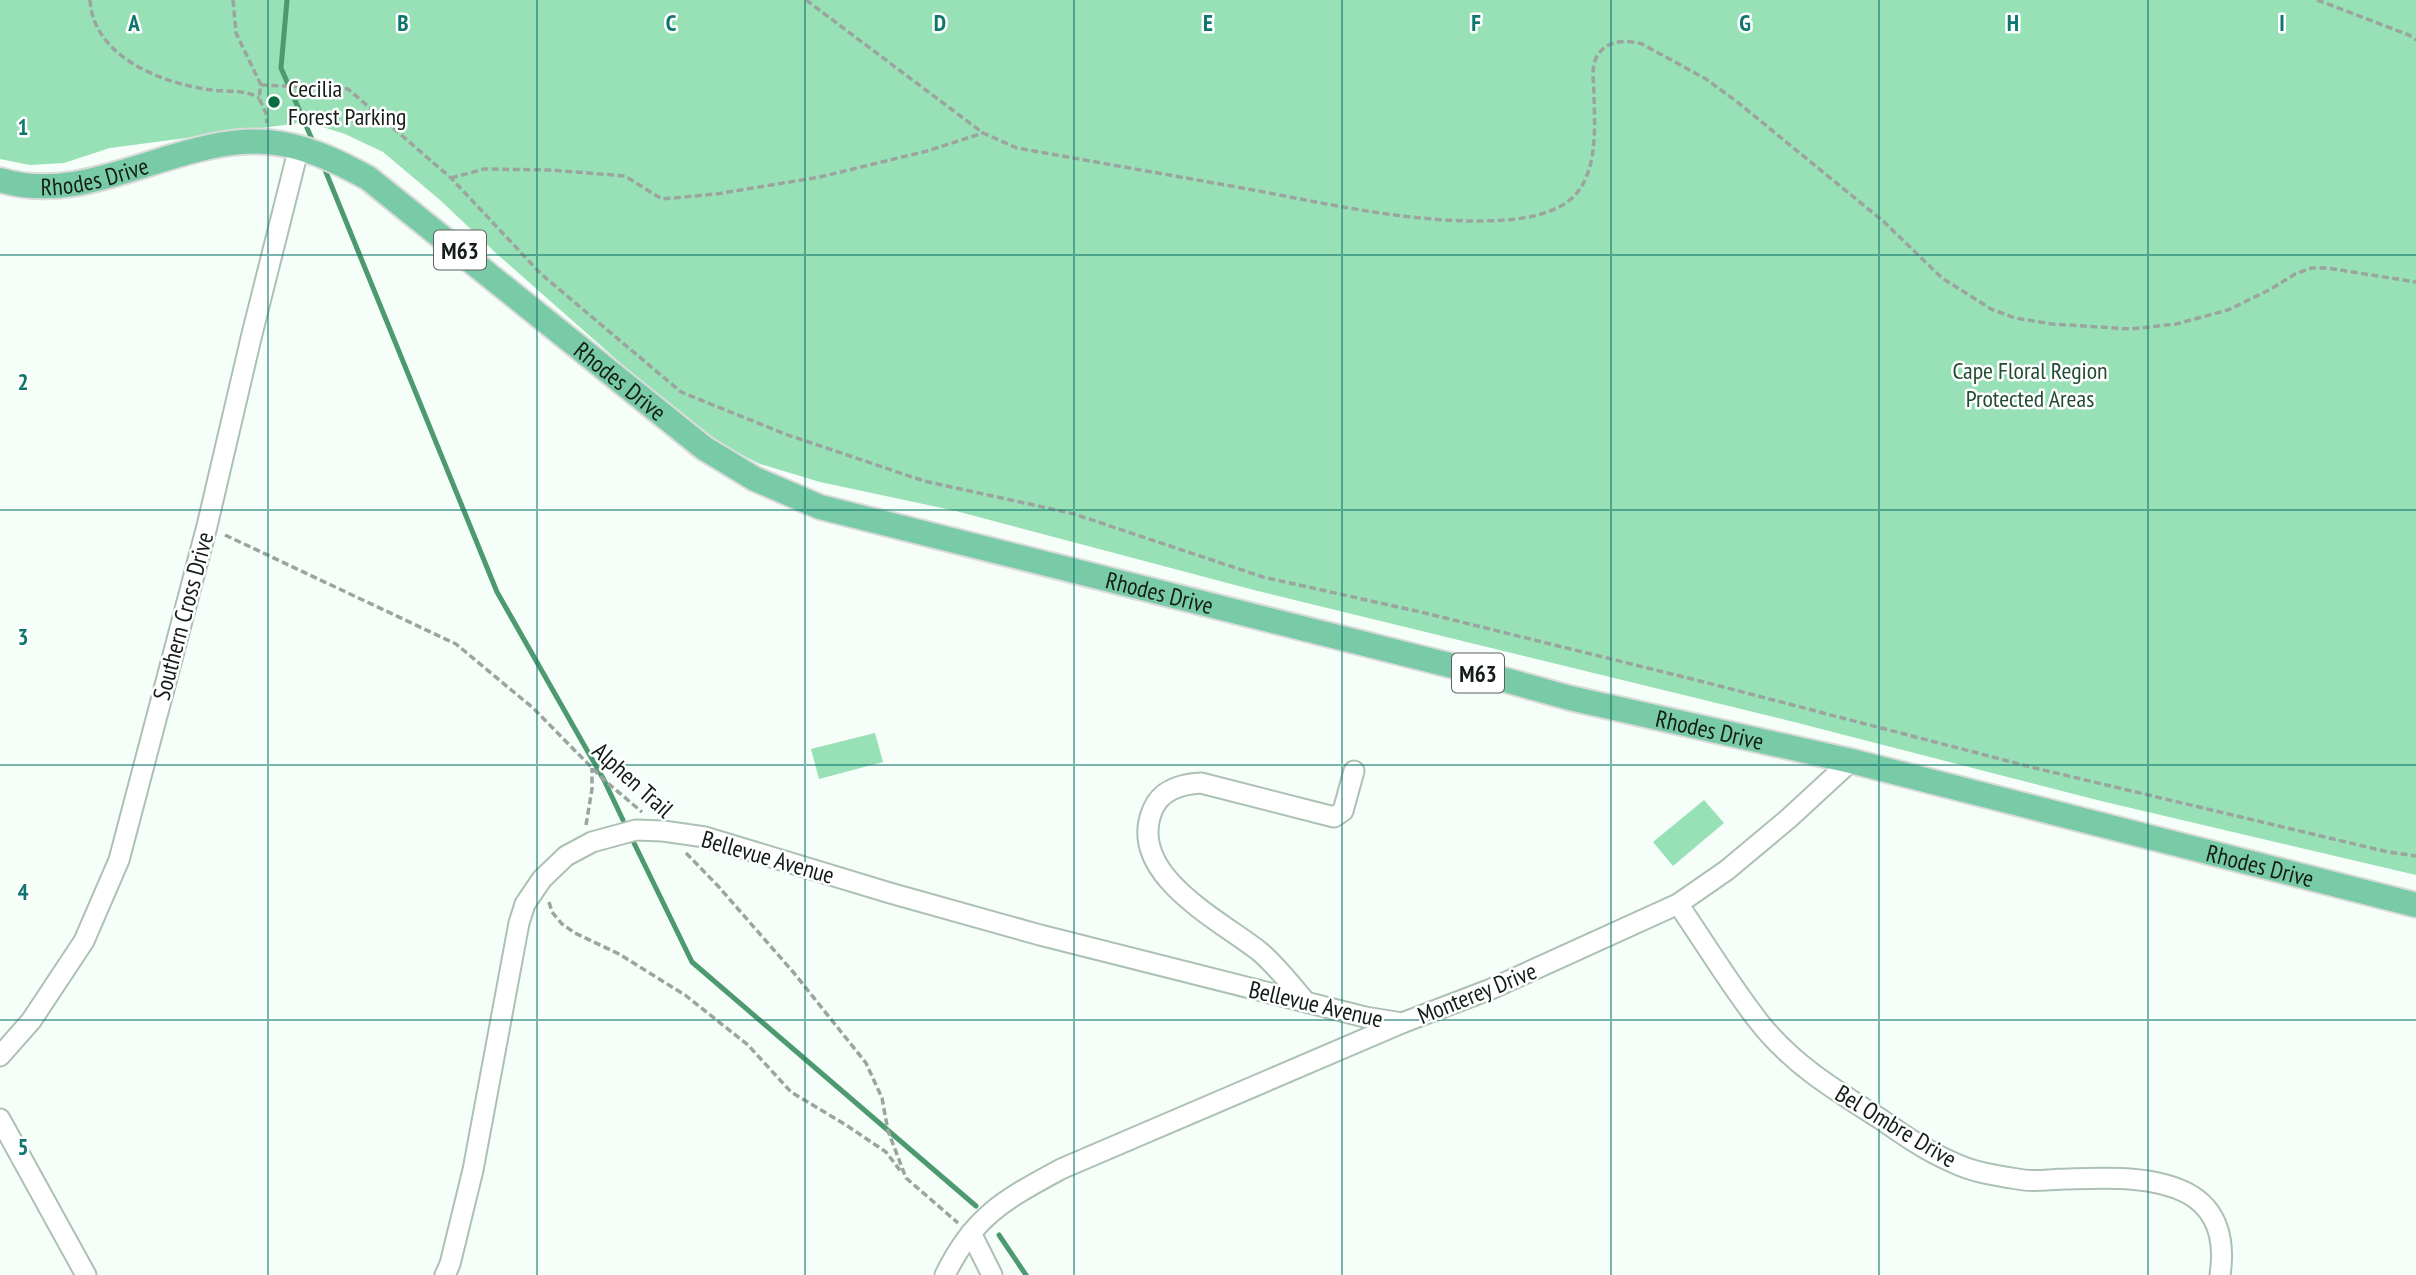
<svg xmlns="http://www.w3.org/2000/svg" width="2416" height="1275" font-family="'PT Sans Narrow',sans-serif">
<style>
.green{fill:#98e1b6}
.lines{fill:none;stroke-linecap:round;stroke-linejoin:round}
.stream{stroke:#4d9a70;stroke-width:5}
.minor-casing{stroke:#acc1b4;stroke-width:23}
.major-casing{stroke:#dadbda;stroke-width:28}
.path{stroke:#9ca49f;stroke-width:3.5;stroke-dasharray:7 3.5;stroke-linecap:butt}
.minor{stroke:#fff;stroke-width:19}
.major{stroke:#79cba7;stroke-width:24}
.grid{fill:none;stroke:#0f766e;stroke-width:2;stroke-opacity:0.55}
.poi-dot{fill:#096d43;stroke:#fff;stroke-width:2.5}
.labels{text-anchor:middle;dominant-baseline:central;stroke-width:5;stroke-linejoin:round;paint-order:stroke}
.shield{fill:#fff;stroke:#5b615d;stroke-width:2}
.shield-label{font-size:23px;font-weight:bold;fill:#151d18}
.poi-label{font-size:24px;fill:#151d18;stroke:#fff;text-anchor:start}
.street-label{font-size:24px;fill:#151d18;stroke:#fff}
.park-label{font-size:24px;fill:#204c34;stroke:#fff}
.grid-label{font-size:23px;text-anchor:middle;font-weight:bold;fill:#0f766e;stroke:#fff;stroke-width:5;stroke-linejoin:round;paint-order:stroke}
</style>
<rect width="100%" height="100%" fill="#f5fef8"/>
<g class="green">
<path d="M0,0H2416V875L2097,800L1794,722L1254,590L956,511L820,482L760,464L702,435L497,254L440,200L383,152L345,134L307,122L110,148L64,163L30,165L0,159Z"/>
<path d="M875,733L883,762L819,779L811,749Z"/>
<path d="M1704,800L1724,823L1673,866L1653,842Z"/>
</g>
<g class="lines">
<g class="stream">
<path d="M287,0L281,68L314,144"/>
<path d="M323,165L497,592L604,780L623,820"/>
<path d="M634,843L692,962L976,1206"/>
<path d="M999,1235L1026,1275"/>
</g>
<g class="minor-casing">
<g id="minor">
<path d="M1678,904C1705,943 1730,985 1759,1022C1792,1064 1835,1090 1879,1118C1902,1134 1926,1151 1952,1162C1974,1173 1999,1176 2024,1180C2037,1182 2052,1179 2066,1179C2104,1178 2152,1175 2187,1193C2219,1210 2225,1242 2220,1275"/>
<path d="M1306,1002C1291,985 1276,965 1259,951C1218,919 1125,873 1153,809C1161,790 1182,784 1201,783L1334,817L1343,811L1354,771"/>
<path d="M0,1056L31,1021L84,941L119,860L207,526L252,334L299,147"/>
<path d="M0,1119L86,1275"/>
<path d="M971,1233L992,1275"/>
<path d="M445,1275L450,1264L473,1170L519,923L525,904L542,879L566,856L592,842L636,830L663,831L705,837L890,893L1040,935L1365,1017L1402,1023"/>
<path d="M945,1275C974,1215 1006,1199 1061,1169L1402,1023L1491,989L1678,904L1727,870L1788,819L1851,761"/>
</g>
</g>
<g class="major-casing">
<g id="major">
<path id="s1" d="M0,180C89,208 177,135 268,142C304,145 337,161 368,178L704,448L755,479L820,507L1473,671L1570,698L1851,761L2416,905"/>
</g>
</g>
<g class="path">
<path d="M90,0C93,57 163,84 212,90C228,92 245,89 259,98"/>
<path d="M233,0L236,33L261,85L259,98L266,113L267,123"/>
<path d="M806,0L983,133L1017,148C1090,161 1163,174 1237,187C1314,201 1389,219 1468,221C1496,221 1530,221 1557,208C1599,189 1595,134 1594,95C1594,83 1591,69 1596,58C1605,40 1625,39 1642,44L1706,79L1736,101L1883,221L1942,278L1991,309L2015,318L2052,324L2131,329L2176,324L2228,310L2271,289L2295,274L2312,268H2327L2416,282"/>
<path d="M2317,0L2409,35L2416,40"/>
<path d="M261,85L348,89L451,178L541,274L681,392L785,434L924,481L1074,514L1263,577L1425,613L1704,682L2035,768L2388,852L2416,856"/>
<path d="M451,178L484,169L551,170L625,176L662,199L716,194L820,177L927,151L983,133"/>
<path d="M225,535L456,644L533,708L604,780L642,812"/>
<path d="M586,825L592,789V768"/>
<path d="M686,853L718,886L794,973L866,1063L882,1098L888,1131L906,1178L958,1223"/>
<path d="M549,902L552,912L562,924L575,933L619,954L685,995L748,1045L791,1092L846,1125L886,1152L902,1173"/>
</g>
<use href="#minor" class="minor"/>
<use href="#major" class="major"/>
</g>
<path class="grid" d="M268,0V1275M537,0V1275M805,0V1275M1074,0V1275M1342,0V1275M1611,0V1275M1879,0V1275M2148,0V1275M0,255H2416M0,510H2416M0,765H2416M0,1020H2416"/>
<circle class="poi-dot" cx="274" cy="102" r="7"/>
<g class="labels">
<g class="shield">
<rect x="434" y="230.5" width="52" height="39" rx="5"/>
<rect x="1452" y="653.5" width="52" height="39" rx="5"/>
</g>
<g class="shield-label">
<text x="460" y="250">M63</text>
<text x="1478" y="673">M63</text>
</g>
<g class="poi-label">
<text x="288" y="88">Cecilia<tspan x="288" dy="28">Forest Parking</tspan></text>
</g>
<g class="street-label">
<text stroke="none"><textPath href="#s1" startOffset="96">Rhodes Drive</textPath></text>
<text stroke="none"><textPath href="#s1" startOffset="705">Rhodes Drive</textPath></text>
<text stroke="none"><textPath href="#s1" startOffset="1293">Rhodes Drive</textPath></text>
<text transform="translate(183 616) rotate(-75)">Southern Cross Drive</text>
<text stroke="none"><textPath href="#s1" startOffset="1860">Rhodes Drive</textPath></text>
<text transform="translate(633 780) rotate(42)">Alphen Trail</text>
<text transform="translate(768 857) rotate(16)">Bellevue Avenue</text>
<text stroke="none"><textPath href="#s1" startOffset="2427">Rhodes Drive</textPath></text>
<text transform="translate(1477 993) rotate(-22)">Monterey Drive</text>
<text transform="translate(1316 1004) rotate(13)">Bellevue Avenue</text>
<text transform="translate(1896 1126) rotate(31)">Bel Ombre Drive</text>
</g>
<g class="park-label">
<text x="2030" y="370">Cape Floral Region<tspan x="2030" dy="28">Protected Areas</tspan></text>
</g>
</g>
<g class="grid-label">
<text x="134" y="31">A</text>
<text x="403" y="31">B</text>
<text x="671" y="31">C</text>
<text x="940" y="31">D</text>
<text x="1208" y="31">E</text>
<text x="1476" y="31">F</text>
<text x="1745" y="31">G</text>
<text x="2013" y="31">H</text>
<text x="2282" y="31">I</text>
<text x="23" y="135">1</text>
<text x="23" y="390">2</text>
<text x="23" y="645">3</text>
<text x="23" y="900">4</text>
<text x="23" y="1155">5</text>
</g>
</svg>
